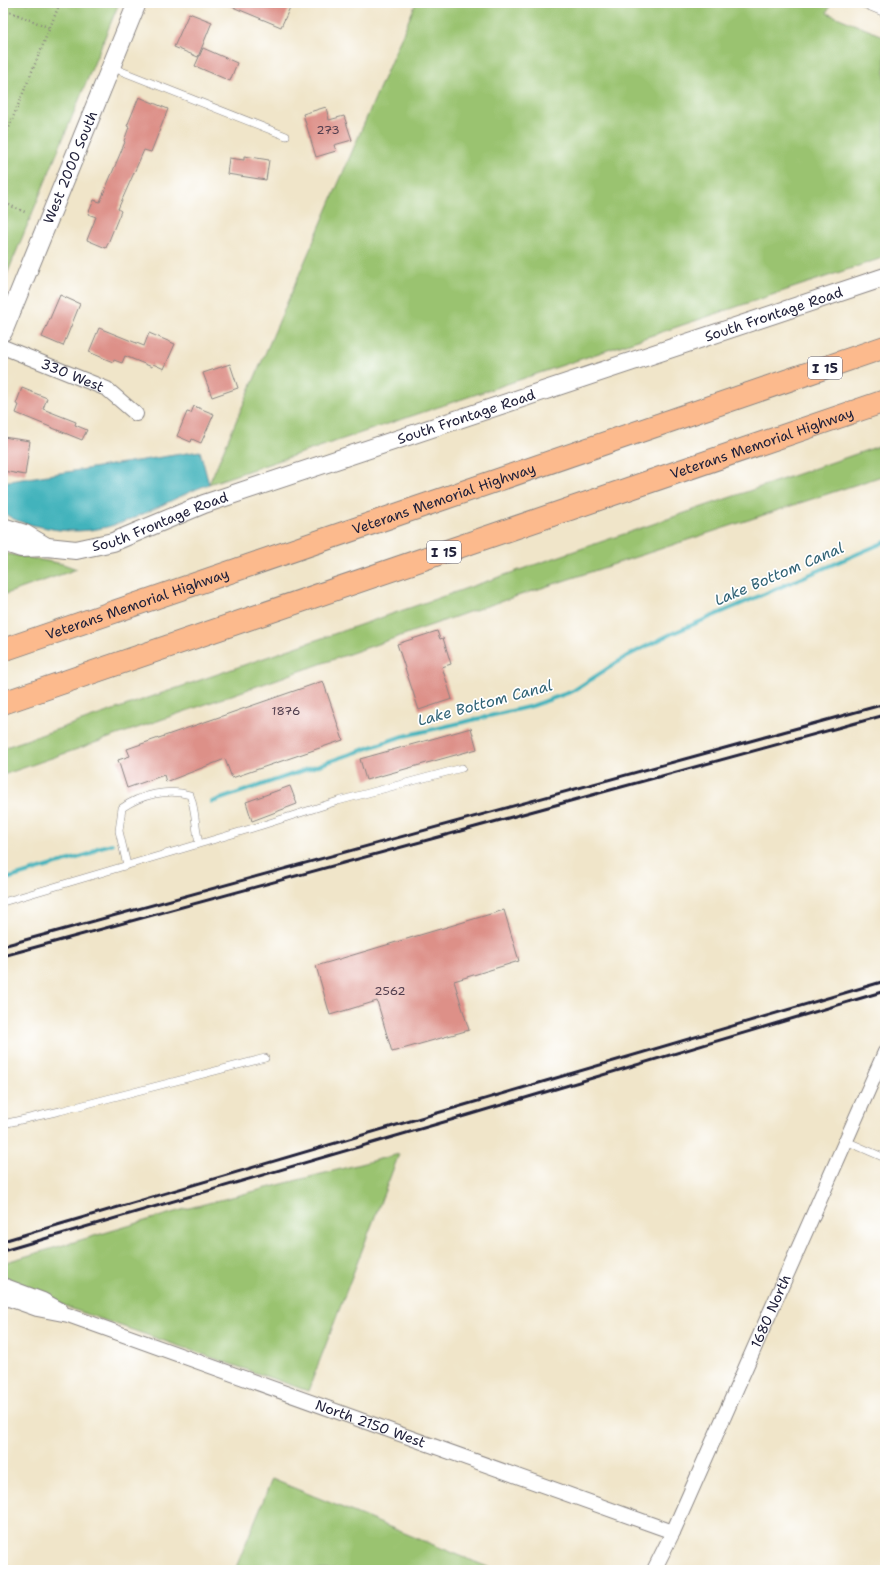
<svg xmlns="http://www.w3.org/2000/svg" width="888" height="1573" font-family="'Shantell Sans',sans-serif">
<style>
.green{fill:#9ac36f;stroke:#5e7255}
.water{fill:#43b3bc;stroke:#326a7c}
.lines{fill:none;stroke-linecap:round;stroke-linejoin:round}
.stream{stroke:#43b3bc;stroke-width:4}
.building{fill:#dd9088}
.service-casing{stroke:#898482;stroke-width:8}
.minor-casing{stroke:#898482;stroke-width:16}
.tertiary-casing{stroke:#898482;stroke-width:20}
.motorway-casing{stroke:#898482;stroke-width:24}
.path{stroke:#898482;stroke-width:2.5;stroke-dasharray:1 3;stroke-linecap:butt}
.service{stroke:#fff;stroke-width:7}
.minor{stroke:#fff;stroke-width:14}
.tertiary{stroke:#fff;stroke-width:18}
.motorway{stroke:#fcba8d;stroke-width:22}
.rail{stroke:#22223b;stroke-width:3}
.labels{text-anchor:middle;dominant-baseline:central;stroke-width:3.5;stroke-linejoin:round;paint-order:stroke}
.number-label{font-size:12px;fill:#513e4e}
.shield{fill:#fff;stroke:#646476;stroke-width:1}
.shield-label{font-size:13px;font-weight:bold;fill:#22223b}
.street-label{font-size:14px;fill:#22223b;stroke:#fff}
.water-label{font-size:15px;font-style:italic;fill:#316375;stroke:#fff}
</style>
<rect width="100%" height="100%" fill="#fff"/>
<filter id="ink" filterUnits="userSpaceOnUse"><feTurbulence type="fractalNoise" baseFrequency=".025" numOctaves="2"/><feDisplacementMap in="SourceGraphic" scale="8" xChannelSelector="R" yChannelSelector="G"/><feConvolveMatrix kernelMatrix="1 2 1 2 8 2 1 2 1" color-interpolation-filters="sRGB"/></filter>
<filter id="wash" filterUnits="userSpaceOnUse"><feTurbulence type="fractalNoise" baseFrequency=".012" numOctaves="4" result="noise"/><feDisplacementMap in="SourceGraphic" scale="16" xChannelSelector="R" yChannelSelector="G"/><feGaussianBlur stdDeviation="0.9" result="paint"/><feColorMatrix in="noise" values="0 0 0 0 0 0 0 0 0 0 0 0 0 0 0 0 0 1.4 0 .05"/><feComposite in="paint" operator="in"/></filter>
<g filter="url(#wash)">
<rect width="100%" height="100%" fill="#f0e5c9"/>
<g class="green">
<path d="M3,3H119L3,284Z"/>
<path d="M416,3H831L827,13L885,37V257L209,484Z"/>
<path d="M885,444V475L469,612L3,775V748Z"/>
<path d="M3,553L63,564L77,569L3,595Z"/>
<path d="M399,1154L308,1391L75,1310L3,1280V1263L185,1209Z"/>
<path d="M272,1479L495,1570H235Z"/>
</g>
<path class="water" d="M200,451L209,484C149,507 110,543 42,527C27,524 15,522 3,512V482Z"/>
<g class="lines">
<g class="stream">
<path d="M212,802L400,737L532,706L573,691L627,656L671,634L885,542"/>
<path d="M3,880L90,854L97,848L112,844"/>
</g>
</g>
<g id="blocks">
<g class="building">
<path d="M223,3H292L281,27Z"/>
<path d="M189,13L212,22L198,57L174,47Z"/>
<path d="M203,48L237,63L230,81L195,66Z"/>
<path d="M139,97L168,109L151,152L144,150L118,209L121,211L106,248L87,240L96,217L88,214L94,200L100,202L125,142L124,141L129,127L127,126Z"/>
<path d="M326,107L329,120L344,116L352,140L334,145L336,151L316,157L303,114Z"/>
<path d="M244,156L269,160L266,180L227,174L229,158L244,160Z"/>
<path d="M60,295L80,304L63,346L42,337Z"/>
<path d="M99,328L144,346L149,333L175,344L164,369L153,364L152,367L125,356L122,363L114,360L113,362L89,352Z"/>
<path d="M230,364L238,388L212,397L203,373Z"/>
<path d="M22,388L47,398L43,409L76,422L75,425L87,430L82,440L16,413L19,405L16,404Z"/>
<path d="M194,406L214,414L201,443L192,439L191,442L177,436L187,412L191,413Z"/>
<path d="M3,437L30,441L25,475L3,471Z"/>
<path d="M437,631L440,639L443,638L451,664L442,667L452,699L419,710L397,644Z"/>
<path d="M323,681L343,740L232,778L225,759L166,782L164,775L127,788L118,760L130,756L127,749Z"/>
<path d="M471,728L477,749L366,780L360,759Z"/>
<path d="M290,786L297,804L252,821L246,802Z"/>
<path d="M504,910L519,961L454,981L469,1030L392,1052L377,1001L330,1015L316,966Z"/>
</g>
</g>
</g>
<g filter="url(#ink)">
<use href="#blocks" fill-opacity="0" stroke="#898482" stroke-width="1"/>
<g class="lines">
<g class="service-casing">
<g id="service">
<path d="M861,3L885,13"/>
<path d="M111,67L286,136"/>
<path d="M3,299L14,304"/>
<path d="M127,865L119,831L122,808C140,795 169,788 190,795C196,810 195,827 199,843"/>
<path d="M3,902L263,825L338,801L462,768"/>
<path d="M3,1124L60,1111L265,1058"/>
<path d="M846,1141L885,1158"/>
</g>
</g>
<g class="minor-casing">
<g id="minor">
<path id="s1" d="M3,347L107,389L136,414"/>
<path d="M3,1285L43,1300L61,1310"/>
<path id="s2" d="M3,1297L37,1309L68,1315L673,1532"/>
<path id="s3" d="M654,1570L673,1532L885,1052"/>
</g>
</g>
<g class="tertiary-casing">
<g id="tertiary">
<path id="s4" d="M3,332L137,3"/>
<path d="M3,527L25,534L47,547"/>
<path id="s5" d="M3,542L21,548L47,547L76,550L113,542L204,504L885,277"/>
</g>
</g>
<g class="motorway-casing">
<g id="motorway">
<path id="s6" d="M3,650L885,347"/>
<path id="s7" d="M3,703L885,401"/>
</g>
</g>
<g class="path">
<path d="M3,9L50,28"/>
<path d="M3,142L60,3"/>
<path d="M9,205L27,213"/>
</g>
<use href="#service" class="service"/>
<use href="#minor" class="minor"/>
<use href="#tertiary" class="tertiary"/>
<use href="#motorway" class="motorway"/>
<g class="rail">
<path d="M3,946L885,704"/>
<path d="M3,956L885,715"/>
<path d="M3,1241L885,981"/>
<path d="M3,1251L468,1115L885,991"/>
</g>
</g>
</g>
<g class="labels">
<g class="number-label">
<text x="328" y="130">273</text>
<text x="286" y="711">1876</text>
<text x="390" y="991">2562</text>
</g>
<g class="shield">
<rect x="808" y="357" width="34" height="22" rx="3"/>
<rect x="427" y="541" width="34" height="22" rx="3"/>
</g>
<g class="shield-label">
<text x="825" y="368">I 15</text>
<text x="444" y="552">I 15</text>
</g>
<g class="street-label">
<text stroke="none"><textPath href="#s4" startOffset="178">West 2000 South</textPath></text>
<text stroke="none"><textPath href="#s5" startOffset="811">South Frontage Road</textPath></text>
<text stroke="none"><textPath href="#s1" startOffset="75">330 West</textPath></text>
<text stroke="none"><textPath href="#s5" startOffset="487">South Frontage Road</textPath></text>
<text stroke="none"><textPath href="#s7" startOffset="802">Veterans Memorial Highway</textPath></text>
<text stroke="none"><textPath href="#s6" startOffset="466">Veterans Memorial Highway</textPath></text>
<text stroke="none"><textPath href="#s5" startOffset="163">South Frontage Road</textPath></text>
<text stroke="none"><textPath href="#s6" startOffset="142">Veterans Memorial Highway</textPath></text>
<text stroke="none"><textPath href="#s3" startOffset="284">1680 North</textPath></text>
<text stroke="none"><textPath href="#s2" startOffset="389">North 2150 West</textPath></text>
</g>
<g class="water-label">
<text transform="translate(779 574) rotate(-23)">Lake Bottom Canal</text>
<text transform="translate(485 703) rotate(-15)">Lake Bottom Canal</text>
</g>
</g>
<rect width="888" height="1573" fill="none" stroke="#fff" stroke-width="16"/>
</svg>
